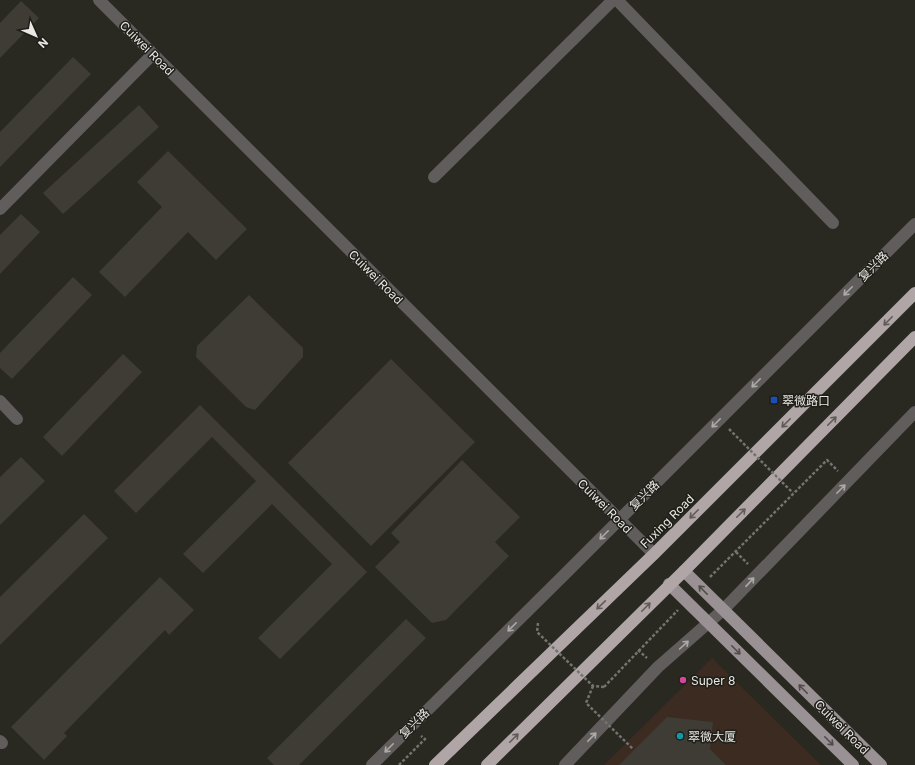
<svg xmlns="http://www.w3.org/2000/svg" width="915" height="765" font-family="Inter,'Noto Sans SC',sans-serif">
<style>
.commercial{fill:#3b2b20}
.building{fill:#3f3b35}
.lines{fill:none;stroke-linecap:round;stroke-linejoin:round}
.path{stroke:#74736d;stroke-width:2.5;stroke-dasharray:3 2;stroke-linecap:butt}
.minor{stroke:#615d5d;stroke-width:12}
.major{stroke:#999193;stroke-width:12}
.highway{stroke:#b0a6a7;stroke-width:12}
.path-bridge{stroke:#74736d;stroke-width:2.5;stroke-dasharray:3 2;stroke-linecap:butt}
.oneway{stroke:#aca9a7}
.oneway2{stroke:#605b58}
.oneway3{stroke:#504c49}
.transit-dot{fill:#1a4fb4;stroke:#1f1e18;stroke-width:1.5}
.hotel-dot{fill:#d1479c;stroke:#1f1e18;stroke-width:1.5}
.culture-dot{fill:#0f9aa8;stroke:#1f1e18;stroke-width:1.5}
.labels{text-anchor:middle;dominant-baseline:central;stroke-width:3;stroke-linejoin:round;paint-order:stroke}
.street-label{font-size:12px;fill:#e9e8e4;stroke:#1f1e18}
.poi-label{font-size:12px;fill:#e9e8e4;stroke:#1f1e18;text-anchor:start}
</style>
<rect width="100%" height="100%" fill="#292821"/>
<path class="commercial" d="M712,658L821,765H604Z"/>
<g class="building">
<path d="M21,1L39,18L0,58V23Z"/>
<path d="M73,57L91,74L0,167V132Z"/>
<path d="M139,105L159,127L63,214L43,193Z"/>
<path d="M168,151L247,229L216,260L188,232L125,297L99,272L162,207L137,182Z"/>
<path d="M21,214L40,232L0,274V235Z"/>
<path d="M73,277L92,295L12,379L0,368V353Z"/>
<path d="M249,295L303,348V357L255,410L246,407L196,357L197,346Z"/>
<path d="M123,354L142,372L62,456L43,437Z"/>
<path d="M391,359L475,442L371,546L288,463Z"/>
<path d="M200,405L367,572L280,659L258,638L332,564L272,504L203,573L183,554L256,481L212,437L136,513L114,491Z"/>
<path d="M21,457L45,481L0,525V477Z"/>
<path d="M462,460L520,517L495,542L509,556L446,620L432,623L375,567L400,542L391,533Z"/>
<path d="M84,514L108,538L0,645V597Z"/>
<path d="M160,577L194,610L169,635L165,630L64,733L67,736L44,760L11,727Z"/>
<path d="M406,619L426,638L299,765H274L267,758Z"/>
<path d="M667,717L713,722L710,749L726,765H619Z"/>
</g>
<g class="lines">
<g class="path">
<path d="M736,552L748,564"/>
<path d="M710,577L827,460L838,471"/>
<path d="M638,650L647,658"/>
<path d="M604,687L678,610"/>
<path d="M399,765L425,739L421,736"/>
</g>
<g class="minor">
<path d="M99,0L654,554"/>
<path d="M617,0L833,223"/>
<path d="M434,177L613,0"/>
<path d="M0,209L153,54"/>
<path d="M0,401L17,419"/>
<path d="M0,741L2,743"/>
<path d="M372,765L566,573L915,224"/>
<path d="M565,765L658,667L723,610L915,412"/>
</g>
<g class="major">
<path d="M684,571L881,765"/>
<path d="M669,584L853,765"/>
</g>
<g class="highway">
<path d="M435,765L654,554L915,293"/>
<path d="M487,765L684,571L915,337"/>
</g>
<g class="path-bridge">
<path d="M729,429L793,493"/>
<path d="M538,623L537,632L593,686L604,687"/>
<path d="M593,686L586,703L633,749"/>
</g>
</g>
<defs><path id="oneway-shaft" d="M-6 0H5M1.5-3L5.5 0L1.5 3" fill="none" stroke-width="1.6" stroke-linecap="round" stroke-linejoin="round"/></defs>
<g class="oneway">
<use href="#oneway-shaft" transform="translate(848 291) rotate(135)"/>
<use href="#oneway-shaft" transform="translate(756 383) rotate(135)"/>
<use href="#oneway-shaft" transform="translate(716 423) rotate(135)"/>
<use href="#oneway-shaft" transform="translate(841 489) rotate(-45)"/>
<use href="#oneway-shaft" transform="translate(604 535) rotate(135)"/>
<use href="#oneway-shaft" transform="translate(750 582) rotate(-47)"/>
<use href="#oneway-shaft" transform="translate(512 627) rotate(135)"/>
<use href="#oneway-shaft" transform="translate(684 645) rotate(-42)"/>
<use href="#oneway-shaft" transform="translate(592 737) rotate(-46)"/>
<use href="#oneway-shaft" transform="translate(389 748) rotate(135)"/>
</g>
<g class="oneway2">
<use href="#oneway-shaft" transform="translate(888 321) rotate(135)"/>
<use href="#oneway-shaft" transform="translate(832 421) rotate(-45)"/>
<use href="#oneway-shaft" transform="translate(786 423) rotate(135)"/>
<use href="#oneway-shaft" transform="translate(741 513) rotate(-45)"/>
<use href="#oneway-shaft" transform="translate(694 514) rotate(135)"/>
<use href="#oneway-shaft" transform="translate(601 605) rotate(136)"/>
<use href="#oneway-shaft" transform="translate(646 607) rotate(-45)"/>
<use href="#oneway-shaft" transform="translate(514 738) rotate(-45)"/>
</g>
<g class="oneway3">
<use href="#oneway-shaft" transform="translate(703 590) rotate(-135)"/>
<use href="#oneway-shaft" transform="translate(736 650) rotate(45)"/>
<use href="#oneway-shaft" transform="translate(803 689) rotate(-135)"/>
<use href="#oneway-shaft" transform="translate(829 741) rotate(45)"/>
</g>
<rect class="transit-dot" x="770" y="396" width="8" height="8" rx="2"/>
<circle class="hotel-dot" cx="683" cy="680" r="4"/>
<circle class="culture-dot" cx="680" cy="736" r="4"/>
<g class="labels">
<g class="street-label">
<text transform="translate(147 48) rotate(45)">Cuiwei Road</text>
<text transform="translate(873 266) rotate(-45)">复兴路</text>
<text transform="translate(376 277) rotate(45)">Cuiwei Road</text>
<text transform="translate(644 495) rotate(-45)">复兴路</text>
<text transform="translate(605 506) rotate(45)">Cuiwei Road</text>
<text transform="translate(667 521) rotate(-45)">Fuxing Road</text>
<text transform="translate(414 723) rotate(-45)">复兴路</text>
<text transform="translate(842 727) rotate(45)">Cuiwei Road</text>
</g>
<g class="poi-label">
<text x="782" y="400">翠微路口</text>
<text x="691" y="680">Super 8</text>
<text x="688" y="736">翠微大厦</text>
</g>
</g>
<g transform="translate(36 36) rotate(135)" stroke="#1f1e18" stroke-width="3" paint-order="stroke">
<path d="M0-3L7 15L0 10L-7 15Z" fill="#e9e8e4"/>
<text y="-6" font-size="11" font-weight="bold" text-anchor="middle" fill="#e9e8e4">N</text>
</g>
</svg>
